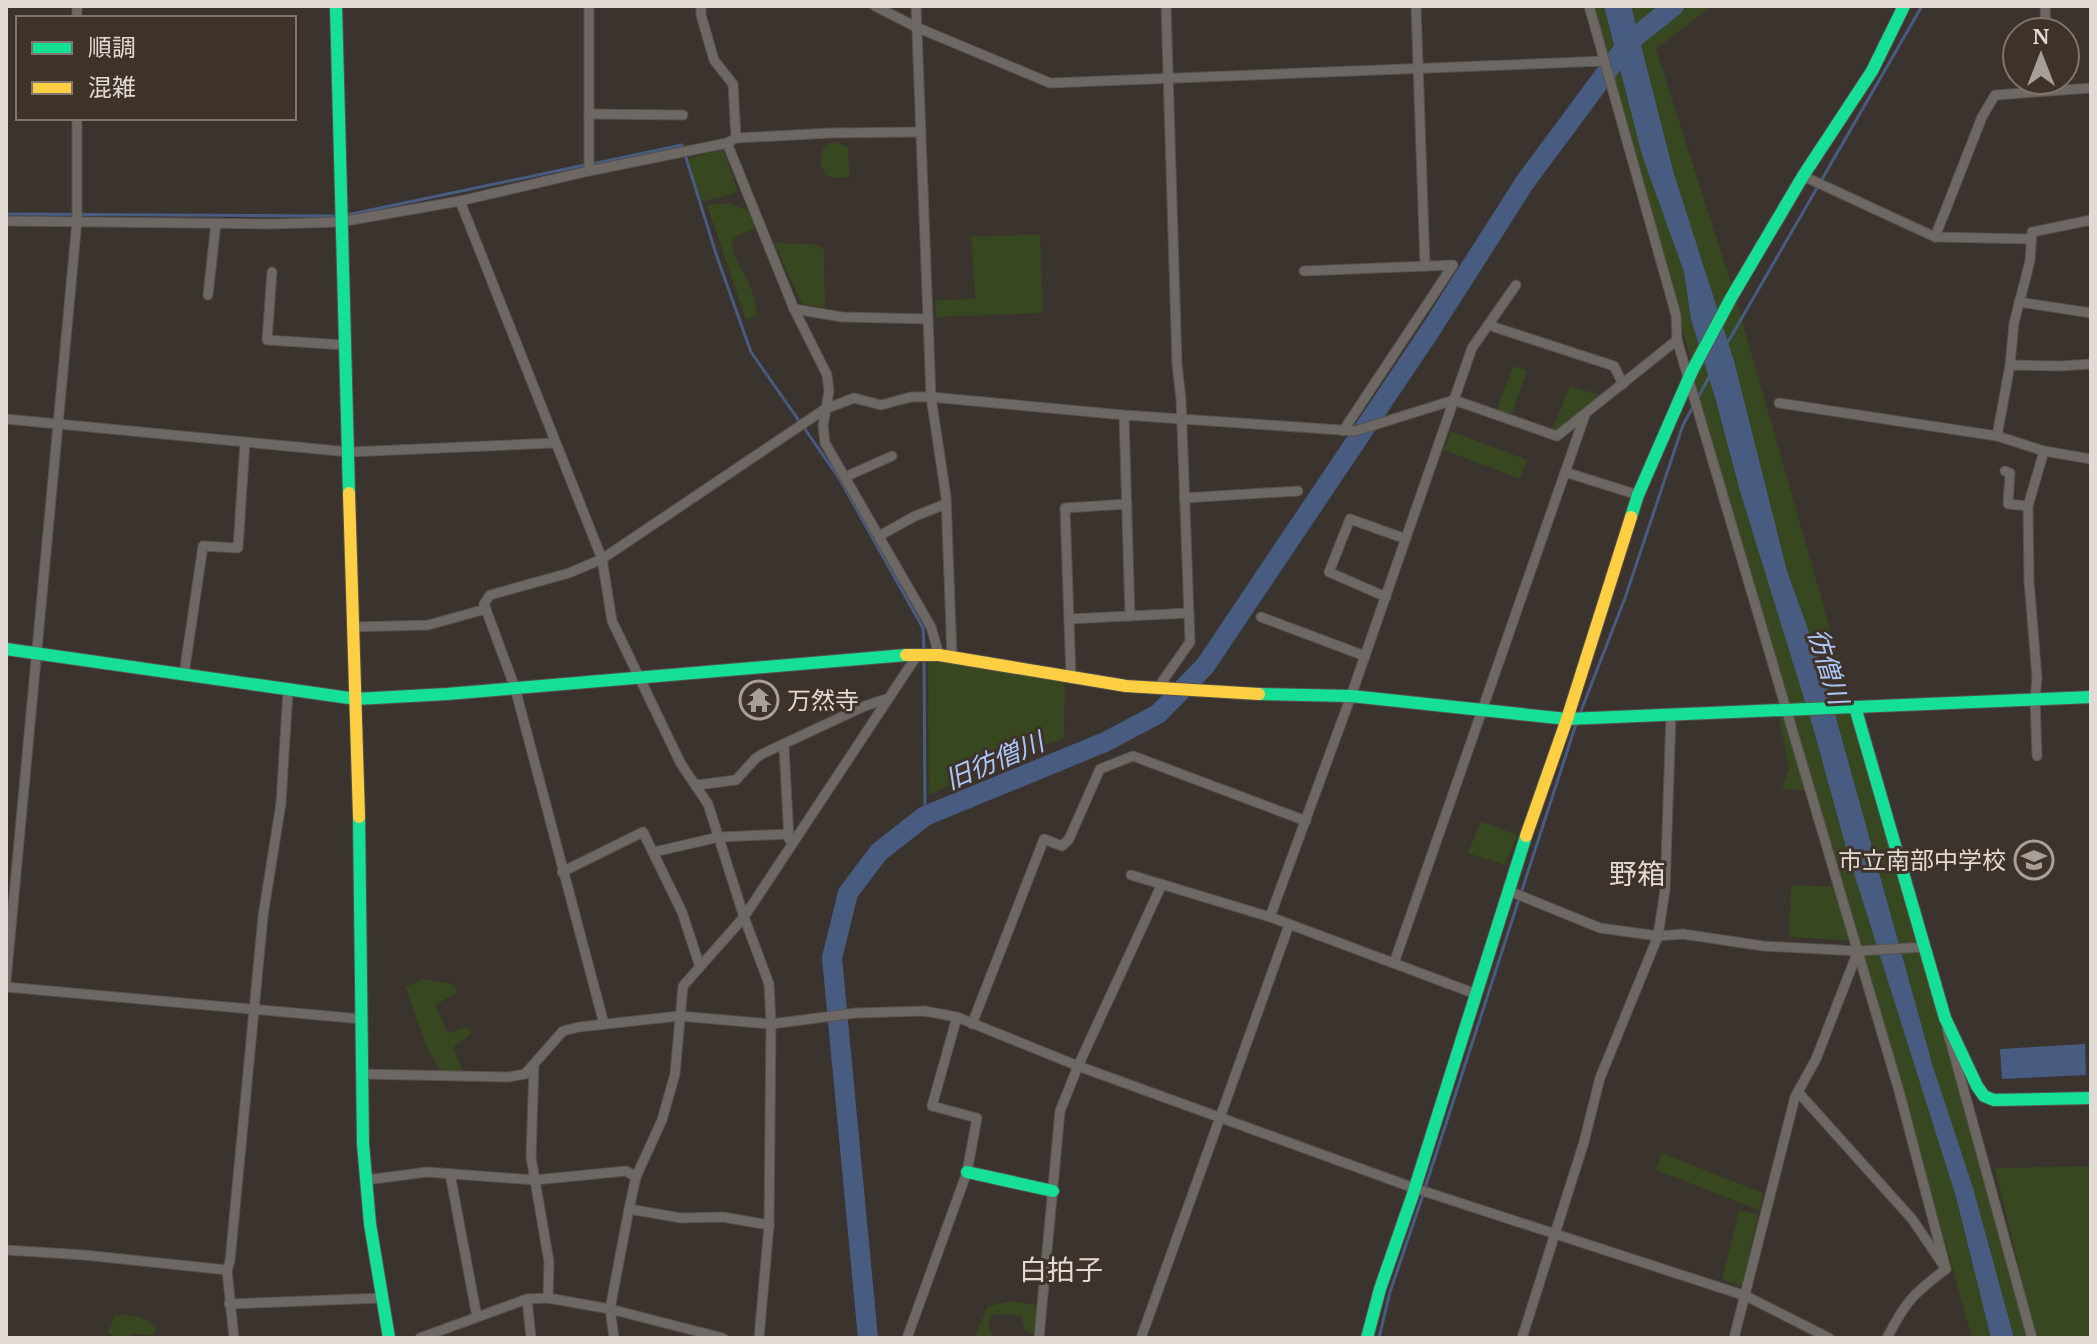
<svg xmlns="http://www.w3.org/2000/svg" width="2097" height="1344" font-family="'PT Serif','Noto Sans JP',serif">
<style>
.green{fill:#37471f}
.water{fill:#485c82}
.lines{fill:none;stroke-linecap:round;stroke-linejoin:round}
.stream{stroke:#485c82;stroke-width:3}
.river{stroke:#485c82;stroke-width:20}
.street-casing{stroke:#57514c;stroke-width:11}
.fast-casing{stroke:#57514c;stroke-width:14}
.slow-casing{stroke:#57514c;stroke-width:14}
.street{stroke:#6d6864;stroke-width:9}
.fast{stroke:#16e098;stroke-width:12}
.slow{stroke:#ffcf43;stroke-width:12}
.labels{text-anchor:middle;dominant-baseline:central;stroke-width:6;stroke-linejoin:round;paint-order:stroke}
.poi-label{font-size:24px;fill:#e1d9d3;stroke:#3f3229;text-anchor:start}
.water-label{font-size:26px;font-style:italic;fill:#a9c7fd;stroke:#3f3229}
.quarter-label{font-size:28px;fill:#e1d9d3;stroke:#3f3229}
</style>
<rect width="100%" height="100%" fill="#3a332e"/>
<g class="green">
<path d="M1591,6H1712L1656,49L1736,299L2032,1338H1972L1907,1106L1856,941L1789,937L1791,885L1839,887L1811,791L1782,789L1789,768L1779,718L1788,716L1709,446L1687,344L1640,189Z"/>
<path d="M838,142L848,148L850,177L837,178L826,176L820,164L823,148L830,143Z"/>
<path d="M723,149L738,192L702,202L686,159Z"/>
<path d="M729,203L749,211L755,228L733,237C730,259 745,269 751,288C754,296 755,306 757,315L746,320L707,205Z"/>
<path d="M1040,235L1043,313L936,317L935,300L975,299L971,236Z"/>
<path d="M774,243L816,244L824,249L825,308L802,304Z"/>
<path d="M1513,366L1527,371L1511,415L1497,409Z"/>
<path d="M1570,386L1606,397L1557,436L1550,434Z"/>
<path d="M1451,431L1527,460L1520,479L1444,450Z"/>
<path d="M928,660L1065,682L1064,739L1010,755L929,795Z"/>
<path d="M1481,821L1517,835L1505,865L1468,853Z"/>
<path d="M424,979L453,984L458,992L435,1005L448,1033L467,1027L471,1034L453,1047L464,1076L440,1070L427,1047L405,987Z"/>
<path d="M1662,1153L1763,1193L1759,1210L1656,1170Z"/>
<path d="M2091,1166V1338H2036L1995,1168Z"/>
<path d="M1739,1210L1758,1215L1742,1287L1722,1279Z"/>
<path d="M1010,1301L1044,1306L1040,1329L1033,1334L1024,1330L1021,1316L999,1314L991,1316L988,1327L994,1338H975L987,1307Z"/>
<path d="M115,1315C129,1314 148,1317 156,1329L154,1335L133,1334L131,1338H120L108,1333Z"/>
</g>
<g class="water">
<path d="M1604,6H1631L1632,10L1674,174L1734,361L1787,571L1823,671L1933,1067L1973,1188L2014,1338H1991L1956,1197L1847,851L1814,731L1740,491L1716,401L1691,319L1684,272L1642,155Z"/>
<path d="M2085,1044L2086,1075L2002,1079L2000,1049Z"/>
</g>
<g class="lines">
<g class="stream">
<path d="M592,164L682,145L717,257L751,352L839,478L923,628L924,649"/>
<path d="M6,214L334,216"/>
<path d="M342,216L585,165"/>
<path d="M1728,342L1922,6"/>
<path d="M1698,398L1711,373"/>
<path d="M924,656L925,816"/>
<path d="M1579,716L1625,598L1683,425L1694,405"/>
<path d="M1425,1188L1576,724"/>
<path d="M1379,1338L1390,1292L1423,1195"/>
</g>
<path class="river" d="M868,1338L832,958L848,893L879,852L925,816L1105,742L1158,714L1205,666L1432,328L1525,182L1629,42L1674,6"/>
<g class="street-casing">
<g id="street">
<path d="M589,6V171"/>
<path d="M701,6V15L714,60L733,84L736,138"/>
<path d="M875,6L916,27L1050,83L1605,61"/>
<path d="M916,6L931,397L946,497L952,657"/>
<path d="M1416,6L1425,266"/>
<path d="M1589,6L1676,315L1677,340L1899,1091L1946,1269"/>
<path d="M2045,6L2046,32"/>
<path d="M77,18V6"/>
<path d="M589,114L683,115"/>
<path d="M727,143L794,309L827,375L829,391L823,426L825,443L931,627L939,655"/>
<path d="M1803,176L1935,237L2031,239"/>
<path d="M460,201L602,559L612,621L681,764L708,804L744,917L769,984L771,1024L769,1225L759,1338"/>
<path d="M6,221L270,224L340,222L460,201L589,171L727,143L736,138L831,133L921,132"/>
<path d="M1935,237L1982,117L1995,95L2091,88"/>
<path d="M1304,271L1453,265L1343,431"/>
<path d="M272,272L267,340L345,345"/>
<path d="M208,295L216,223"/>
<path d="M2019,302L2091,313"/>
<path d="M794,309L842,317L928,319"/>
<path d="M1488,325L1614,366L1623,384"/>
<path d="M2010,365L2060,366L2091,364"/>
<path d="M1779,403L1997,436L2044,451L2091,459"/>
<path d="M1124,415L1130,616"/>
<path d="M6,419L349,452L554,443"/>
<path d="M1997,436L2010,365L2014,323L2030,261L2032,232L2091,220"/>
<path d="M2005,471L2010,473L2008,504L2028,506"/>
<path d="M1565,472L1638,495"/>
<path d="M845,477L892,456"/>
<path d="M1184,498L1298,491"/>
<path d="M879,536L915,516L946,504"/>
<path d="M1386,597L1329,572L1350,519L1406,539"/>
<path d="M1261,617L1365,656"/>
<path d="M1069,619L1189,613"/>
<path d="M353,627L428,625L486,609"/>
<path d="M184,674L203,546L238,548L245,442"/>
<path d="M1071,677L1065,508L1127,504"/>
<path d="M1157,689L1190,642L1181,399L1177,364L1166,6"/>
<path d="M784,747L789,839"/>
<path d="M2037,756L2035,699L2037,678L2029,581L2028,506L2044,451"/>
<path d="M697,785L736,780L755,759L762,754L865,706L889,698"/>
<path d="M654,852L719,837L788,834"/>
<path d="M562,872L643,832L682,912L700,967"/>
<path d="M1131,875L1270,917L1476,994"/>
<path d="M1509,891L1600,928L1658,936L1683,934L1763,946L1858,951L1924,947"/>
<path d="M1270,917L1351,696L1472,348L1516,285"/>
<path d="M1394,963L1585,415"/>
<path d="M6,981L77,221V118"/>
<path d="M6,987L362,1019"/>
<path d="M604,1024L515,688L484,604L490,595L569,573L602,559L825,409L854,398L881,405L911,397H931L1124,415L1355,431L1454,400L1557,436L1677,340"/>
<path d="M972,1024L1044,839L1062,846L1069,839L1100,769L1133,756L1306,821"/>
<path d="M1947,1029L2032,1338"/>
<path d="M534,1064L531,1157L549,1262L548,1298"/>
<path d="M362,1074L508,1077L525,1074L563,1031L579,1027L679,1016L771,1024L856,1013L924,1011L957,1017L1078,1066L1414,1188L1746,1296L1829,1338"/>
<path d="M1798,1092L1912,1219L1946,1269C1914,1293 1905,1302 1887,1338"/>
<path d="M450,1174L477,1317"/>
<path d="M366,1180L427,1172L535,1180L626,1171L636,1177"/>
<path d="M629,1209L681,1218L723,1217L769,1225"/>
<path d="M6,1250L84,1255L227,1270"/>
<path d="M527,1299L531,1338"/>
<path d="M229,1304L382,1298"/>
<path d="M234,1338L227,1270L230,1261L263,916L281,803L288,690"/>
<path d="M420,1338L527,1299L548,1298L610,1309L723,1338"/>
<path d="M614,1338L610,1309L629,1209L636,1177L662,1120L675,1074L683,986L744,917L918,654"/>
<path d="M907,1338L967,1172L977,1118L932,1106L957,1017"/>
<path d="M1039,1338L1060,1111L1078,1066L1162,884"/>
<path d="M1141,1338L1289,925"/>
<path d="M1522,1338L1584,1142L1600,1078L1658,936L1665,890L1671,715"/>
<path d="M1734,1338L1795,1097L1816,1059L1858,951"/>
</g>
</g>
<g class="fast-casing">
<g id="fast">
<path d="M336,6L349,493"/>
<path d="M1631,517L1638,495L1692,371L1731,298L1803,176L1872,71L1904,6"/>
<path d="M6,649L356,699L447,694L906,655"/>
<path d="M1259,694L1351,696L1567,719L2091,697"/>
<path d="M1855,707L1945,1018L1977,1086L1984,1096L1994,1100L2091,1098"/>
<path d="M359,817L363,1144L370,1224L389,1338"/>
<path d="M967,1172L1053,1191"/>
<path d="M1367,1338L1380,1289L1412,1197L1526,836"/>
</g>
</g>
<g class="slow-casing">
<g id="slow">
<path d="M349,493L359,817"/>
<path d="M906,655H939L1126,686L1259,694"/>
<path d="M1526,836L1567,719L1631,517"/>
</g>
</g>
<use href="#street" class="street"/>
<use href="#fast" class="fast"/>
<use href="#slow" class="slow"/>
</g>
<defs>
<g id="temple-ring" transform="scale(2)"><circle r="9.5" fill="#3f3229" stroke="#a79f99" stroke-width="1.5"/><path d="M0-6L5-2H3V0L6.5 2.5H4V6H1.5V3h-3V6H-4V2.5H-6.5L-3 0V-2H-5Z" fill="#a79f99"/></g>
<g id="school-ring" transform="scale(2)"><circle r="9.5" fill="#3f3229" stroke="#a79f99" stroke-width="1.5"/><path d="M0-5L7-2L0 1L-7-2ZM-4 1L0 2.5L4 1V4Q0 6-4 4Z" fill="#a79f99"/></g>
</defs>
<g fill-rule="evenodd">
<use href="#temple-ring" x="759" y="700"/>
<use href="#school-ring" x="2034" y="860"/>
</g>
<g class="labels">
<g class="poi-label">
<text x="787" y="700">万然寺</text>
<text x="2006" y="860" text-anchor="end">市立南部中学校</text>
</g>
<g class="water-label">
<text transform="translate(1829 666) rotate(73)">彷僧川</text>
<text transform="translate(994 760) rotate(-23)">旧彷僧川</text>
</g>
<g class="quarter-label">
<text x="1637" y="873">野箱</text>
<text x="1061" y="1269">白拍子</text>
</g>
</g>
<rect width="2097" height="1344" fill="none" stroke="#e1d9d3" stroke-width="16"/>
<rect x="16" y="16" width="280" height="104" fill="#3f3229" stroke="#80756d" stroke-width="2"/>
<rect x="32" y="42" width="40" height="12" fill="#16e098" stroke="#80756d" stroke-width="2"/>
<text x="88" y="56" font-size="24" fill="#e1d9d3">順調</text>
<rect x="32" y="82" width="40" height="12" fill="#ffcf43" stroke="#80756d" stroke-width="2"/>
<text x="88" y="96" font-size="24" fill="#e1d9d3">混雑</text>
<g transform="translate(2041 56)"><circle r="38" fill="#3f3229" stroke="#80756d" stroke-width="2"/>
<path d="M0-6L14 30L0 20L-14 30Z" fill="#a79f99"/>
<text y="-12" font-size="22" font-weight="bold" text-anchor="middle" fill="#e1d9d3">N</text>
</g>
</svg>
